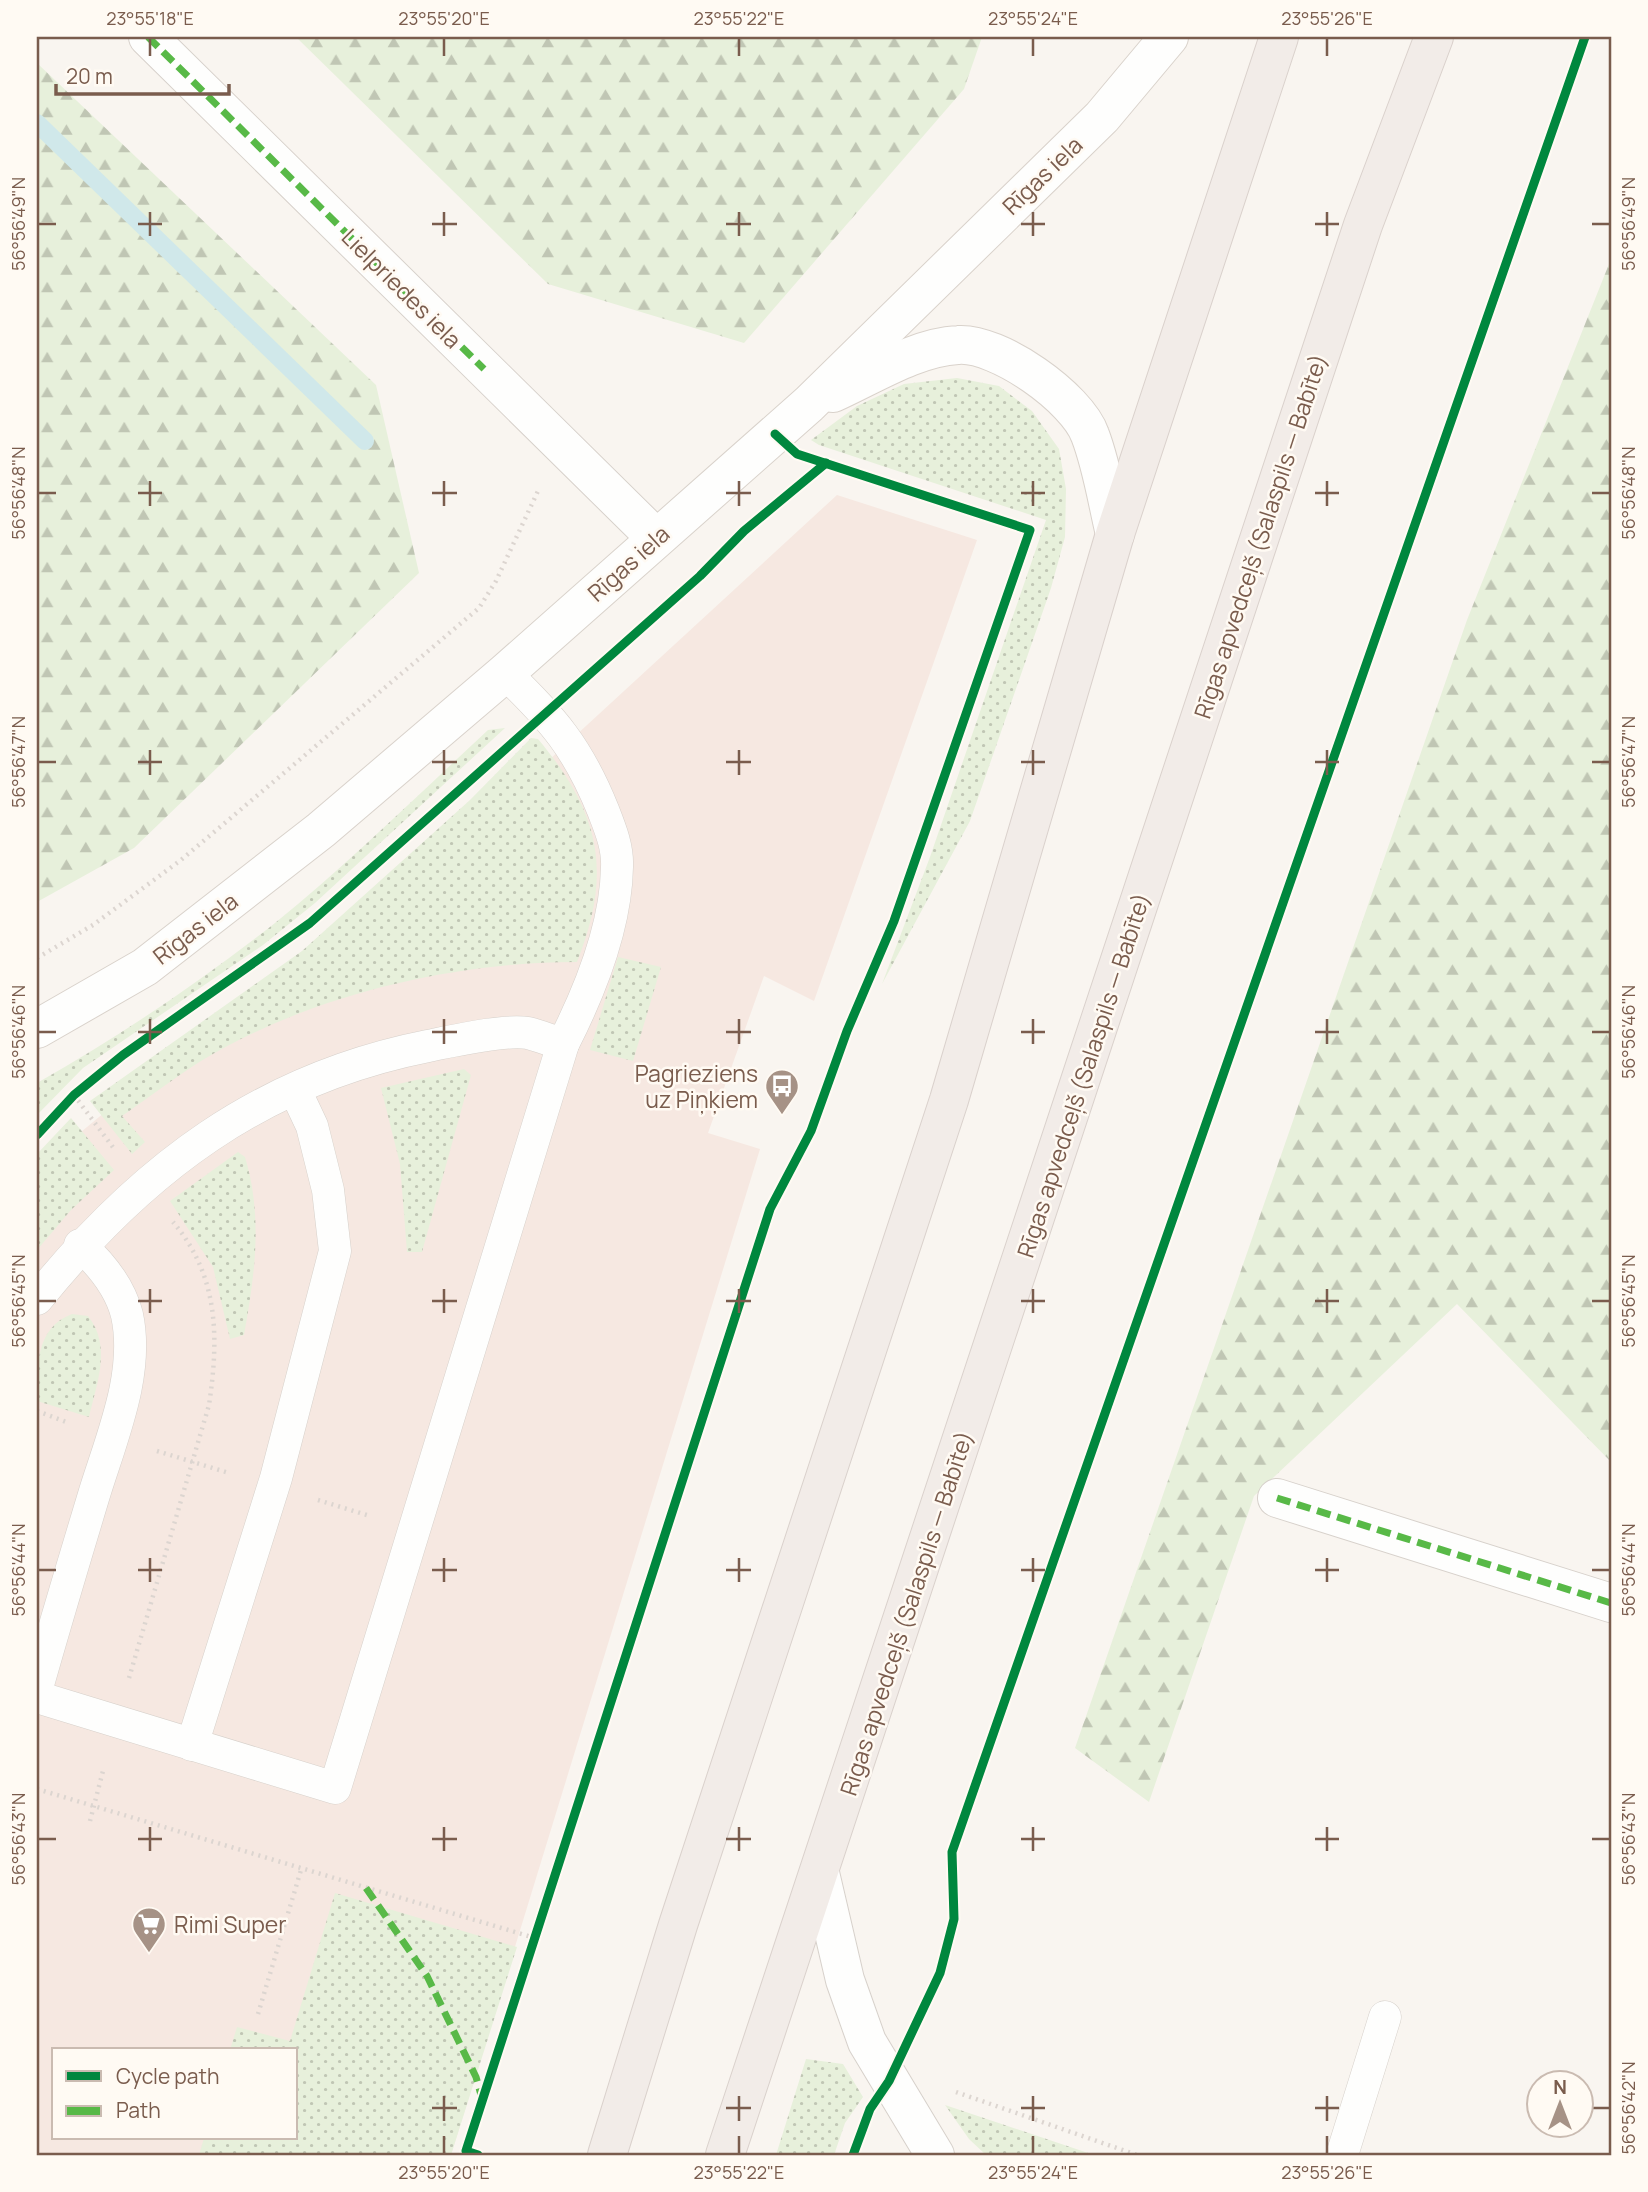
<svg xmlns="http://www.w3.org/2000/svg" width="1648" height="2192" font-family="Manrope,sans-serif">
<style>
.commercial{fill:#f6e8e1;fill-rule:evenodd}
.grass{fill:url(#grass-dots)}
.forest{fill:url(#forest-firs)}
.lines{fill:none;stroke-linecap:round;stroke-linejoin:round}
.stream{stroke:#d0e8ea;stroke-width:18}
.service-casing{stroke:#d7d1cb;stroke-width:33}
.minor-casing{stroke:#d7d1cb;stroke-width:40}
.secondary-casing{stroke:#d9d2cb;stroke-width:40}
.trunk-casing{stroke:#dad1cc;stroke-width:40}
.path{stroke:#dcd5d0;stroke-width:4.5;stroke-dasharray:2 5;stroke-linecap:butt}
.service{stroke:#fefefd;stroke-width:32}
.minor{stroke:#fefefd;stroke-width:38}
.secondary{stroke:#fefefd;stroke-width:38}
.trunk{stroke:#f2ece8;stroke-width:38}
.quiet{stroke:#58b947;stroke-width:7;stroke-dasharray:14 7;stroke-linecap:butt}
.cycleway-casing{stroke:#fffaf3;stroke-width:13}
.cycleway{stroke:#00873e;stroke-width:9}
.ticks{fill:none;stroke:#7a5c4d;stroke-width:2.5}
.labels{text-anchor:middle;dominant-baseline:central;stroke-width:5;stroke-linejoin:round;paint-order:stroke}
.street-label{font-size:23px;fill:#7a5c4d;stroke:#fffaf3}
.poi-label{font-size:23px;fill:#7a5c4d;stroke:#fffaf3;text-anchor:end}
.neatline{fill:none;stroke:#7a5c4d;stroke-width:2.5}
.ticks-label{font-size:18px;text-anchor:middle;fill:#7a5c4d}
</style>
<defs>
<pattern id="grass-dots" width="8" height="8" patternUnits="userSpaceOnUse" patternTransform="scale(1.75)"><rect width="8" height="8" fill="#e7f0db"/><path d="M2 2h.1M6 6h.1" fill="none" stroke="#c0c6b4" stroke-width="1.8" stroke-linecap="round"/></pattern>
<pattern id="forest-firs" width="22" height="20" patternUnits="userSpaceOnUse" patternTransform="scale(1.75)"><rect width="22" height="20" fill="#e7f0db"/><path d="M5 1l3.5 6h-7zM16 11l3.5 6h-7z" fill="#c0c6b4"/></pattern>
</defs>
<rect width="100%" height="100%" fill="#f9f5f0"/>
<path class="commercial" d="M837,495L977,540L814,1001L764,976L708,1133L760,1149L451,2155H37V1174L57,1152L177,1052L349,944ZM54,2050H296V2138H54Z"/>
<g class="grass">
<path d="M957,378L999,386L1032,411L1059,449L1066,489L1065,537L1051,588L970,821L882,984L930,857L1046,520L819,445L811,440L857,406L904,384Z"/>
<path d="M505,728L315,903L263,945L83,1068L37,1115V1083C120,1036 200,982 275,923C349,863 418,795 488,730Z"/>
<path d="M531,738L538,739C600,813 613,871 577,962C452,962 308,996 201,1061C174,1078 148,1098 122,1116L145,1142L132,1154L90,1101L302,951L470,800Z"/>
<path d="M618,957L661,967L633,1061L590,1050Z"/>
<path d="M464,1069L471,1075L422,1252H407L400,1164L381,1088Z"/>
<path d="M71,1118L114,1170L71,1210L37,1250V1154Z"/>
<path d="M238,1152L245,1157C263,1217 255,1274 244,1335L230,1339L213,1267L170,1201Z"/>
<path d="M72,1314L88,1316C112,1346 97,1383 89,1417L37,1401C37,1367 35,1328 72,1314Z"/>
<path d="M335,1893L517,1947L451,2155H199L204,2138H296V2050H230L237,2027L290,2041Z"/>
<path d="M806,2059L843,2064L863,2097L845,2123L834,2155H776Z"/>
<path d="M945,2105L1094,2155H986L969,2139Z"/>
</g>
<g class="forest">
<path d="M296,37H982L964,89L744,343L548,284Z"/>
<path d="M37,63L376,385L419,573L134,848L37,902Z"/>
<path d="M1611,259V1462L1457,1304L1254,1496L1149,1802L1075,1748L1467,620Z"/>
</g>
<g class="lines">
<path class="stream" d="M37,123L365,441"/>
<g class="service-casing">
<g id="service">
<path d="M37,1299C142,1169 261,1079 428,1046C453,1041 504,1029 528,1033C540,1036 552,1041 563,1044"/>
<path d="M37,1688C55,1624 74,1561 93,1498C110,1441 140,1375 127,1315C120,1287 101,1264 80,1245"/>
<path d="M37,1697L335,1788L563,1044C590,991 616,927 617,867C618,847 610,828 603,810C578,748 553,719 505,673"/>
<path d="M192,1745L276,1478L335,1251L328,1190L312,1126L295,1090"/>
<path d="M1342,2155L1385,2017"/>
</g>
</g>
<g class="minor-casing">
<g id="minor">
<path d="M148,37L656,538"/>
<path d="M1277,1498L1611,1603"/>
<path d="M820,1873L845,1980L867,2042L935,2155"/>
</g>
</g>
<g class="secondary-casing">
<g id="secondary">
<path d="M833,393C871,376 916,347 958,345C998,342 1077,398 1090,435C1102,466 1107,501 1115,534"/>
<path d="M37,1029L145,967L321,830L505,673L809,404L1102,117L1169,37"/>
</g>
</g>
<g class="trunk-casing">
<g id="trunk">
<path d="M607,2155L678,1925L949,1100L1115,534L1279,37"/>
<path d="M725,2155L1363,225L1434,37"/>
</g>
</g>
<g class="path">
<path d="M37,958L93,925L181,860L479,608L496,581L538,491"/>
<path d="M74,1095L115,1150"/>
<path d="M37,1411L69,1423"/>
<path d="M157,1451L229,1473"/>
<path d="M318,1500L370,1516"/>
<path d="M129,1678L209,1405C219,1338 219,1276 173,1222"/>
<path d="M37,1789L535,1938"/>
<path d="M90,1821L104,1767"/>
<path d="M258,2014L301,1870"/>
<path d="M956,2092L1137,2155"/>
<path d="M478,2155L466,2151L770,1209L811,1131L847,1031L894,921L1030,530L820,461"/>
<path d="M853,2155L861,2133"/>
</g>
<use href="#service" class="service"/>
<use href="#minor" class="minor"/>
<use href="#secondary" class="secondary"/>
<use href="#trunk" class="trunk"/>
<g class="quiet">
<path d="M148,37L484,369"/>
<path d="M1277,1498L1611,1603"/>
<path d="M366,1888L427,1976L476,2077L481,2095"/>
</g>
<g class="cycleway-casing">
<g id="cycleway">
<path d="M37,1135L74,1095L123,1055L310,923L700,576L744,531L826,463"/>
<path d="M478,2155L466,2151L770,1209L811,1131L847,1031L894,921L1030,530L797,454L775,434"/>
<path d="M853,2155L870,2109L889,2081L940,1973L954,1919L952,1852L1585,37"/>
</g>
</g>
<use href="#cycleway" class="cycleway"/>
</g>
<path class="ticks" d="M150,38V56M444,38V56M739,38V56M1033,38V56M1327,38V56M150,212V236M444,212V236M739,212V236M1033,212V236M1327,212V236M38,224H56M138,224H162M432,224H457M726,224H751M1021,224H1045M1315,224H1339M1592,224H1610M150,481V506M444,481V506M739,481V506M1033,481V506M1327,481V506M38,493H56M138,493H162M432,493H457M726,493H751M1021,493H1045M1315,493H1339M1592,493H1610M150,750V775M444,750V775M739,750V775M1033,750V775M1327,750V775M38,762H56M138,762H162M432,762H457M726,762H751M1021,762H1045M1315,762H1339M1592,762H1610M150,1019V1044M444,1019V1044M739,1019V1044M1033,1019V1044M1327,1019V1044M38,1032H56M138,1032H162M432,1032H457M726,1032H751M1021,1032H1045M1315,1032H1339M1592,1032H1610M150,1289V1313M444,1289V1313M739,1289V1313M1033,1289V1313M1327,1289V1313M38,1301H56M138,1301H162M432,1301H457M726,1301H751M1021,1301H1045M1315,1301H1339M1592,1301H1610M150,1558V1582M444,1558V1582M739,1558V1582M1033,1558V1582M1327,1558V1582M38,1570H56M138,1570H162M432,1570H457M726,1570H751M1021,1570H1045M1315,1570H1339M1592,1570H1610M150,1827V1851M444,1827V1851M739,1827V1851M1033,1827V1851M1327,1827V1851M38,1839H56M138,1839H162M432,1839H457M726,1839H751M1021,1839H1045M1315,1839H1339M1592,1839H1610M444,2096V2121M739,2096V2121M1033,2096V2121M1327,2096V2121M432,2108H457M726,2108H751M1021,2108H1045M1315,2108H1339M1592,2108H1610M444,2136V2154M739,2136V2154M1033,2136V2154M1327,2136V2154"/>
<defs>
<g id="bus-pin" transform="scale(1.75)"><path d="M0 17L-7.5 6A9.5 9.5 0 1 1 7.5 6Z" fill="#a69286" stroke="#fffaf3"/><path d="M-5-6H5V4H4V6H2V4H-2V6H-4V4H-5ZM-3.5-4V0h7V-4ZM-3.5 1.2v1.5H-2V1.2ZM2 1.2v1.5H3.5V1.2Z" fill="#fff"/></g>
<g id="supermarket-pin" transform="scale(1.75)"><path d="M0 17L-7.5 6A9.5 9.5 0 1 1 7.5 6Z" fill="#a69286" stroke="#fffaf3"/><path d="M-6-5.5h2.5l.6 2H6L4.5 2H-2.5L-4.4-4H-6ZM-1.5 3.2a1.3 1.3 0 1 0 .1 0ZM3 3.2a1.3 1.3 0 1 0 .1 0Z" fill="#fff"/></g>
</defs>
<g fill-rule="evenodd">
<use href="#bus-pin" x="782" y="1086"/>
<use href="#supermarket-pin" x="149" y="1924"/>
</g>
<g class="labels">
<g class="street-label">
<text transform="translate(1042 175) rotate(-44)">Rīgas iela</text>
<text transform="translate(402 288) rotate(45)">Lielpriedes iela</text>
<text transform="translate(1260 536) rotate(-72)">Rīgas apvedceļš (Salaspils — Babīte)</text>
<text transform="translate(628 563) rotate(-42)">Rīgas iela</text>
<text transform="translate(195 928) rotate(-38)">Rīgas iela</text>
<text transform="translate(1083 1075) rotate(-72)">Rīgas apvedceļš (Salaspils — Babīte)</text>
<text transform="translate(906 1613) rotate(-72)">Rīgas apvedceļš (Salaspils — Babīte)</text>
</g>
<g class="poi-label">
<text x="758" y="1073">Pagrieziens<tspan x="758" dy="26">uz Piņķiem</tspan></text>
<text x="174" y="1924" text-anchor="start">Rimi Super</text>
</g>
</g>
<rect width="1648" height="2192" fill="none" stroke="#fffaf3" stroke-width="77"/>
<rect x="52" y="2048" width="245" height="91" fill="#fffaf3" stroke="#cabbb1" stroke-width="2"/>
<rect x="66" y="2071" width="35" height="10" fill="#00873e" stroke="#cabbb1" stroke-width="2"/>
<text x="116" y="2084" font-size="21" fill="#7a5c4d">Cycle path</text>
<rect x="66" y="2106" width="35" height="10" fill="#58b947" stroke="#cabbb1" stroke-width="2"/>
<text x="116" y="2118" font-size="21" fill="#7a5c4d">Path</text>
<g transform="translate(1560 2104)"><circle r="33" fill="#fffaf3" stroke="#cabbb1" stroke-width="2"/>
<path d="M0-5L12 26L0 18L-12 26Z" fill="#a69286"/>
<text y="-10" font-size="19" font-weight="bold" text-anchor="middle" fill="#7a5c4d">N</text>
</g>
<path d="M56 84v10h173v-10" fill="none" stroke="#7a5c4d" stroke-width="3.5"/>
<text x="66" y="84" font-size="21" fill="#7a5c4d" stroke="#fffaf3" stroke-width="5" paint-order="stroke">20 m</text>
<rect x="38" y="38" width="1572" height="2116" class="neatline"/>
<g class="ticks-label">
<text x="150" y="25">23°55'18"E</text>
<text x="444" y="25">23°55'20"E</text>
<text x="739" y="25">23°55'22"E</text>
<text x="1033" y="25">23°55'24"E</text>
<text x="1327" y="25">23°55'26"E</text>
<text transform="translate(19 224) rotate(-90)" y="6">56°56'49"N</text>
<text transform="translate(1629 224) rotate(-90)" y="6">56°56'49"N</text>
<text transform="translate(19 493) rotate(-90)" y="6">56°56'48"N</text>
<text transform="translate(1629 493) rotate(-90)" y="6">56°56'48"N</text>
<text transform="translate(19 762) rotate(-90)" y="6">56°56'47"N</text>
<text transform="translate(1629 762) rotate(-90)" y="6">56°56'47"N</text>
<text transform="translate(19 1032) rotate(-90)" y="6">56°56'46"N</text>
<text transform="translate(1629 1032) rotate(-90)" y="6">56°56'46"N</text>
<text transform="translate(19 1301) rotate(-90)" y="6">56°56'45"N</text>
<text transform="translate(1629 1301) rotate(-90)" y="6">56°56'45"N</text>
<text transform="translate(19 1570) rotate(-90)" y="6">56°56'44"N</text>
<text transform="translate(1629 1570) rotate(-90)" y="6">56°56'44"N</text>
<text transform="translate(19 1839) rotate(-90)" y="6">56°56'43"N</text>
<text transform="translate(1629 1839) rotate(-90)" y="6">56°56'43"N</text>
<text transform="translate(1629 2108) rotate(-90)" y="6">56°56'42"N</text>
<text x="444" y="2179">23°55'20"E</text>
<text x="739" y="2179">23°55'22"E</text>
<text x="1033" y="2179">23°55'24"E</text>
<text x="1327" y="2179">23°55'26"E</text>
</g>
</svg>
